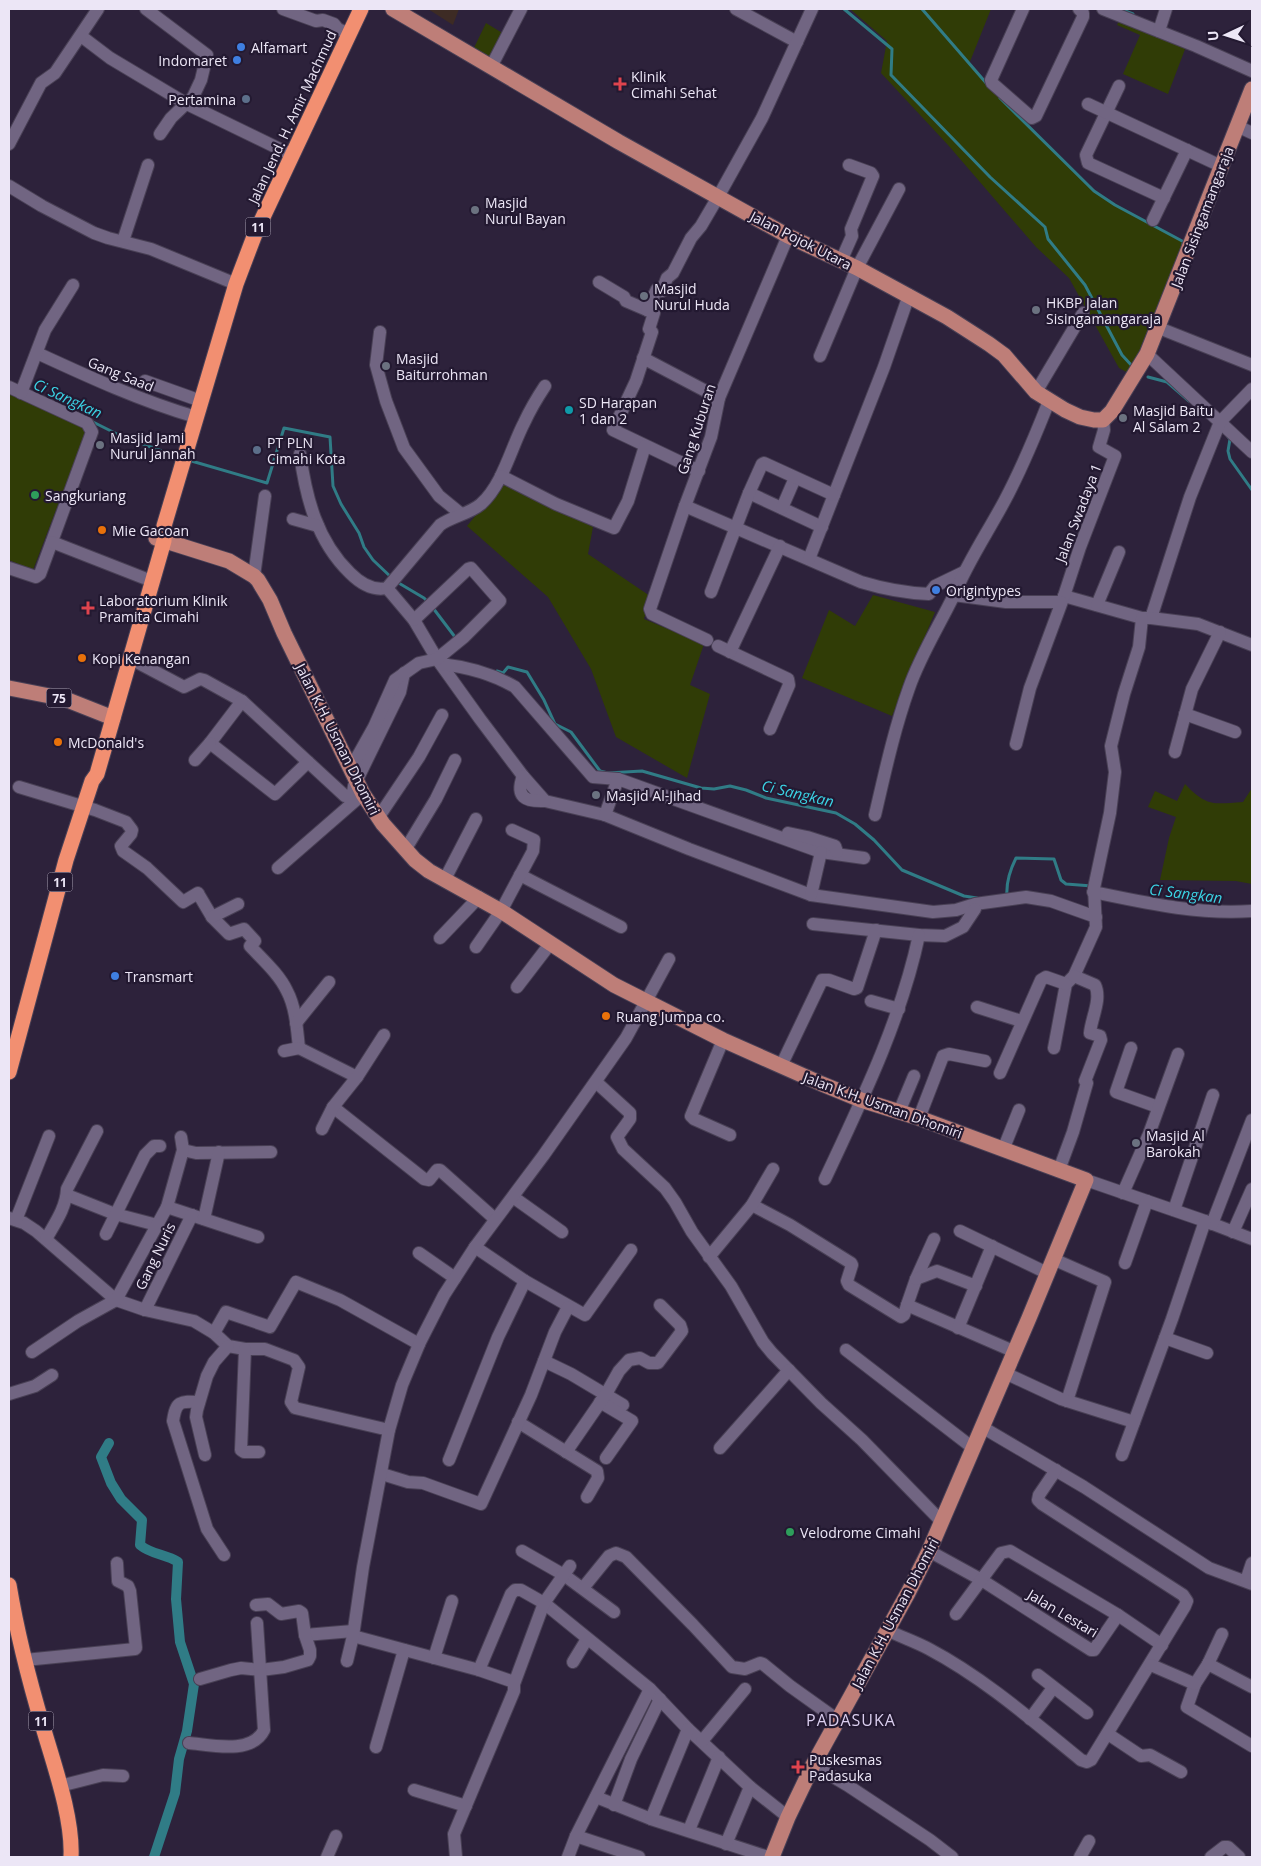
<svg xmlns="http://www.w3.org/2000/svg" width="1261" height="1866" font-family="'Open Sans',sans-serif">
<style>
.industrial{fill:#3d2b24}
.green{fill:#303c06}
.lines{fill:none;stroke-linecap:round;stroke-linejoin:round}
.stream{stroke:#307c86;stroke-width:3}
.canal{stroke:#307c86;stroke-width:10}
.minor-casing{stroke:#494055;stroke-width:14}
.major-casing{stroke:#494055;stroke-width:17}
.highway-casing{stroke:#494055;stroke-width:17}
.minor{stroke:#716582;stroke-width:12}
.major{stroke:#be7e78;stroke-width:15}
.highway{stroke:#f28f71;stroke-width:15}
.shop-dot{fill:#3f7fe0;stroke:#231931;stroke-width:2}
.health-dot{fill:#e0444e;stroke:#231931;stroke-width:2}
.service-dot{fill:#5c6f8a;stroke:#231931;stroke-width:2}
.worship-dot{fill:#6b7280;stroke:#231931;stroke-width:2}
.culture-dot{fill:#0f9aa8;stroke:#231931;stroke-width:2}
.leisure-dot{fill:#2e9e5b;stroke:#231931;stroke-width:2}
.food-dot{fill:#e8710a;stroke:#231931;stroke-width:2}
.labels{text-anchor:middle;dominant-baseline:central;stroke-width:4.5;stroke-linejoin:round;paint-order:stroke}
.shield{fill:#231931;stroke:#b0a8bb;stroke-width:1}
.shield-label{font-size:12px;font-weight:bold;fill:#ece6f6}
.poi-label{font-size:14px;fill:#ece6f6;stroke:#231931;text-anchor:start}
.street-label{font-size:14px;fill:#ece6f6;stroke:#231931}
.water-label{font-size:15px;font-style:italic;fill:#3bd4e5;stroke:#231931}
.quarter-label{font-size:16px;letter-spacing:1px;fill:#daceee;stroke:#231931}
</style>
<rect width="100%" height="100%" fill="#2d223b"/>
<path class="industrial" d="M428,9H459L453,25Z"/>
<g class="green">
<path d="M850,9H991L969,64L1007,105L1057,153L1094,191L1115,205L1183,242L1130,374L1119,368L1069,278L1036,247L948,145L881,73L887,41Z"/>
<path d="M1121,17L1187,44L1168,94L1123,74L1140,35L1117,25Z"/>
<path d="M486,23L504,34L489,62L472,52Z"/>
<path d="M9,391L87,429L33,570L9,560Z"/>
<path d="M503,482L593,527L588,554L650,596L644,619L704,644L690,685L710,694L687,778L616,737L591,669L548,597L467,526Z"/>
<path d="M873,595L935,612L892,716L802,678L829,610L855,626Z"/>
<path d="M1185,784C1207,807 1213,804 1243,802L1252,788V884L1236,881L1160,880L1169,838L1176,817L1148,807L1155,791L1177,801Z"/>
</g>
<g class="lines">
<g class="stream">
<path d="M844,9L892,49L891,75L990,177L1045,227L1048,239L1085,285L1122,355L1133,367"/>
<path d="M922,9L987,84"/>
<path d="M1120,9L1133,14"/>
<path d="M1000,98L1094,191L1115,205L1184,242L1183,244"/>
<path d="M1148,377L1167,382L1189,401"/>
<path d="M91,421L117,434L180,458"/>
<path d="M1228,437L1230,439L1228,451L1230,459L1252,490"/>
<path d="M188,460L267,483L284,428L330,437L333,486L341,504L359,533L364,547L373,560L392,578"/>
<path d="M397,582L424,598L429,603"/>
<path d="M433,608L455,637"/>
<path d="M497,671L503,673L508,667L527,672L544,700L555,724L571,732L600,771L608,773L642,771L701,788L714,789L730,786L746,790L766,798L836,813L855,824L874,840L902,870L964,896L977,898"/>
<path d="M1005,896H1007C1006,883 1010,870 1016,858L1054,859L1061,880L1066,884L1092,886"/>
</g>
<path class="canal" d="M109,1443L101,1457L111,1483L121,1499L142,1520L140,1545C152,1555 166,1554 178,1562L176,1599L180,1642L194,1684L187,1731L179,1759L175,1793L154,1857"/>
<g class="minor-casing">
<g id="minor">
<path d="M146,9L207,55L201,80L193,97L171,118L160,134"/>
<path d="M283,9L316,21L323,20L334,24L338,29L348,33"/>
<path d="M736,9L797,42"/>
<path d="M1023,9L991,80L992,83L1032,118L1036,116L1083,17V13L1079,9"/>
<path d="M1103,9L1196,46L1252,71"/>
<path d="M1159,31L1166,9"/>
<path d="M81,36L110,58L187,104L292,155"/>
<path d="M491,67L521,9"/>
<path d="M1119,86L1086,155L1088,163L1164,198"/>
<path d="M1088,104L1221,166"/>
<path d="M1237,126L1252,133"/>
<path d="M9,144L41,83L55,73L98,9"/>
<path d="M9,186L42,206L94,233L108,238L151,249L236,284"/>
<path d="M1153,220L1187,150"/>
<path d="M123,241L148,165"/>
<path d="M841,261L852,236L851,229L873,176L871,173L849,165"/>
<path d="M599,282L624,297L626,301L647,310"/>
<path d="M1159,328L1252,365"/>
<path d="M380,332L376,365L386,401L404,448L439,496L461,514"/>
<path d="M37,353C89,377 141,401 196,417"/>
<path d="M1147,354L1252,452"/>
<path d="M820,356L857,268L899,189"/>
<path d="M643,358L719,398"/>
<path d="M145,381L201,401"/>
<path d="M9,387L87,423L92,432L40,574L36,577L9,568"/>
<path d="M1036,392L1083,313"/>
<path d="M21,393L45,330L73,285"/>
<path d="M300,454C306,498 317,541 350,573C360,583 373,591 387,588L440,525C453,516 469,514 481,504C503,484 511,448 524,423C530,410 537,398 545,386"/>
<path d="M699,471L613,430L636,381L652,332L649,329L654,313L647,310L657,289L662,291L667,278L673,273L691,238L701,226L718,197L762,118L812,9"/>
<path d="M501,476L556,504L614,528L628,501L645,446"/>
<path d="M749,493L822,527"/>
<path d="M685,506L861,582C884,589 905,593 929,594L935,586L964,572"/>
<path d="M782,508L795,478"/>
<path d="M293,519L318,526"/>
<path d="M52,542L144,578"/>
<path d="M809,559L884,367L909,295"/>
<path d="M254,576L265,496"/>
<path d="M387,588L414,620L437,659L480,719L523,776L545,801L605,815L689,849L811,895L933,912L956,910L972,905"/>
<path d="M711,592L749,493L762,464L764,463L834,495"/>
<path d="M954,595C968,561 988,532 1005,500C1022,468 1036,434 1049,401"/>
<path d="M1064,596L1142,618H1151L1190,497L1220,422L1252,389"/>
<path d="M1097,605L1119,552"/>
<path d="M1151,618L1198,624L1252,645"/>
<path d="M707,640L652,614L650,609L685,506L711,437L719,398L788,236"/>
<path d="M718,646L788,679L789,685L770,729"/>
<path d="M730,652L780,546"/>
<path d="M131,659L184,687L200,679L204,680L242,701L345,796H350L353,792L354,786L400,692L404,673"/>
<path d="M441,664C468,667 491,673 515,687L593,777L618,779L821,852L864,858"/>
<path d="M242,701L210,743L275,794L308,762"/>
<path d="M1185,714L1235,732"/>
<path d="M1016,744L1030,688L1064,596L1080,547L1115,456L1099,447L1104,430L1103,420"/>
<path d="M1175,752L1192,689L1220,632"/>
<path d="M195,760L210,743"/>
<path d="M351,768L374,727L395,680L419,663L437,659L464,637L500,601L471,568L468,569L414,620"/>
<path d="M523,776C515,797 525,802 545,801"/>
<path d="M19,787L95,810L126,822L132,830L131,834L121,846L123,851L147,868L183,902L198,893L199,895L212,917L229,934L244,929L255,941L250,946C263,960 279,974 287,991C296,1008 297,1030 299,1048"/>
<path d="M605,815L618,779"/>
<path d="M875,815C885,772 894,730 909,688C920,656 939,626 954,595L1006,602H1061"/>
<path d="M378,818L419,757L442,715"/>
<path d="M788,833L807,837L835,846L837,852"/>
<path d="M405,850L436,799L455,760"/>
<path d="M278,868L363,794"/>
<path d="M520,875L621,927"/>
<path d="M445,879L476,819"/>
<path d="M1093,892C1146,903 1199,915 1252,911"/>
<path d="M811,895L821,852"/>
<path d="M975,904L1026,897L1051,901L1096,917"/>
<path d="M212,917L238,904"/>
<path d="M813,924L919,935L945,936L963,927L975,909"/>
<path d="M440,938L479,897"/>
<path d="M476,947L501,911L533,851L534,840L512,830"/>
<path d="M517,987L550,944"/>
<path d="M871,1001L899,1009"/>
<path d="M977,1007L1021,1021"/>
<path d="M296,1023L329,982"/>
<path d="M723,1040L691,1116L694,1119L730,1135"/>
<path d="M1054,1048L1066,984L1074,976L1096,927L1094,888L1110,813L1115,772L1111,746L1124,694L1139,647L1142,618"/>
<path d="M1131,1048L1116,1092L1158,1107"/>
<path d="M284,1051L299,1048L357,1077"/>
<path d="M781,1066L822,980H829L854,989L857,988L876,930"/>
<path d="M1000,1073L1041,980L1046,977L1066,984"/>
<path d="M596,1082L630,1113V1119L617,1137L623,1149L665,1188L675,1202L692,1232L731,1286L763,1342L772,1353L821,1403L862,1440L942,1522"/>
<path d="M333,1107L424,1179L429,1180L437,1170H440L495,1219"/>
<path d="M899,1112L914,1076"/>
<path d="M919,1118L943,1056L949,1054L985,1061"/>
<path d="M322,1129L333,1107L357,1077L384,1035"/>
<path d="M183,1150L196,1153L271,1152"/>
<path d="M1003,1150L1019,1110"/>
<path d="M1059,1170L1073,1132L1087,1083L1085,1081L1101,1040L1100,1036L1090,1033C1091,1019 1102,999 1095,985L1074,976"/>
<path d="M825,1179C862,1100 901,1020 919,935"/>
<path d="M1086,1180L1205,1221L1252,1239"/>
<path d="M1123,1193L1149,1134L1178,1054"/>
<path d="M67,1195L115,1214L157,1225"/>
<path d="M513,1197L562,1232"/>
<path d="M752,1205L790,1225L851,1263L852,1265L847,1281L849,1285L901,1317L904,1315L907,1305"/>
<path d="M167,1207L258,1237"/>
<path d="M1174,1210L1213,1095"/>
<path d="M9,1218L24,1223L36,1231L116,1300L145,1310L194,1321L214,1333L228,1346L245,1349H265L294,1360L299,1367L291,1402L295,1408L389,1430"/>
<path d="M204,1219L219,1152"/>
<path d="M16,1220L49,1136"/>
<path d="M1212,1224L1252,1120"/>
<path d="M960,1231L1047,1273"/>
<path d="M1233,1232L1252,1189"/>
<path d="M106,1234L145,1155L154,1146H160"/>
<path d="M46,1239C55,1223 66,1208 67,1189L97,1131"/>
<path d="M934,1239L916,1279L907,1305L1013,1351"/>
<path d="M475,1247L525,1281L585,1315L631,1250"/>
<path d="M419,1253L455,1278"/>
<path d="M709,1257L752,1205L773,1169"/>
<path d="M1053,1259L1105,1282L1067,1401"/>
<path d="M1125,1263L1147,1201"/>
<path d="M916,1279L937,1271L976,1286"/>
<path d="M145,1310L192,1215"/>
<path d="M958,1328L992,1246"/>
<path d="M214,1333L226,1312L270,1327L296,1282L340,1300L419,1344"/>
<path d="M1165,1338L1207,1353"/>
<path d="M245,1349L241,1450L244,1452H259"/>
<path d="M846,1350L973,1448"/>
<path d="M32,1352L78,1321L116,1300L167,1207L183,1150L181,1137"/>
<path d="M544,1361L571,1374L623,1405"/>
<path d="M1005,1373L1061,1399L1134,1422"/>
<path d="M9,1394L35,1386L52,1375"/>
<path d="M199,1402C180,1401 176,1401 173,1421L207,1529L224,1555"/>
<path d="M600,1402L632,1421L606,1458"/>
<path d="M518,1422L597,1471L598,1478L587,1497"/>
<path d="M982,1427L1084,1487L1209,1568L1252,1584"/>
<path d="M720,1448L789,1370"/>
<path d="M566,1452L606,1394L619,1371L629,1360L640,1358L649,1363H658L682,1331L680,1325L660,1305"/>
<path d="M205,1455L196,1417L197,1410L207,1376L214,1362L228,1346"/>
<path d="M1122,1455L1172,1319L1205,1221"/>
<path d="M449,1460L498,1337L525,1281"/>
<path d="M382,1474L408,1482L423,1483L481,1504L531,1395L555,1332L568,1307"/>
<path d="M522,1551L564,1575L614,1612"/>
<path d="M929,1551L980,1579L1091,1650H1094L1118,1615"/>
<path d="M1246,1581L1252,1563"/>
<path d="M583,1588L609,1556L616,1553L626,1557L693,1625L732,1667L745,1669L760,1663L763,1664L790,1686L839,1721"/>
<path d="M956,1614L1001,1553L1010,1551L1118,1615L1162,1645"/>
<path d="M887,1630C901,1637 916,1642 929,1649C984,1678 1033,1721 1081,1760L1087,1762L1091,1760L1185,1606L1187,1601L1183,1595L1042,1504L1038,1500L1039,1495L1056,1470"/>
<path d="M1222,1634L1208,1664L1195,1684L1187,1707L1252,1746"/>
<path d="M305,1635L353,1631"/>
<path d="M353,1636L479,1670L511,1681L514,1684V1691L454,1834L456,1857"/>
<path d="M434,1658L452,1601"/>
<path d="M25,1660L135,1649L136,1648L130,1591L128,1586L118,1581L117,1563"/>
<path d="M347,1661L353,1636L363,1567L389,1430L402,1385L420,1342L444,1295L475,1247L543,1156L626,1038L669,959"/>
<path d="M573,1662L587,1639"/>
<path d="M1208,1664L1252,1687"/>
<path d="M1151,1665L1195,1684"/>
<path d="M479,1670L511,1594L515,1590H521L544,1603L650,1689L688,1729L750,1787L788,1817"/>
<path d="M1038,1675L1087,1713"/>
<path d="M200,1679L231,1670L241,1668L261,1670L284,1667L308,1660L310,1656V1650L305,1635L302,1613L299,1611L281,1614L268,1604L256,1605"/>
<path d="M514,1684L544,1603L570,1566"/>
<path d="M1030,1719L1053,1688"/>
<path d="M1108,1734L1141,1756L1150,1755L1181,1772"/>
<path d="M702,1741L745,1689"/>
<path d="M189,1743C211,1745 252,1755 264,1730L257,1623"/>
<path d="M376,1747L404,1650"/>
<path d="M813,1765L847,1785L930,1840L952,1857"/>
<path d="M60,1786L103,1775L123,1776"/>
<path d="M414,1790L466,1806"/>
<path d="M596,1797L651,1819L768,1857"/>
<path d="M614,1805L631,1759L660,1699"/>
<path d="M651,1819L688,1729"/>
<path d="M689,1830L719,1757"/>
<path d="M576,1836L639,1857"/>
<path d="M726,1844L750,1787"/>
<path d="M327,1857L336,1836"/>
<path d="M568,1857L576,1836L650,1689"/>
<path d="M1080,1857L1089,1841"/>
<path d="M1211,1857L1224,1847H1228L1239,1857"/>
</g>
</g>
<g class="major-casing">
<g id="major">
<path d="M393,9L619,142L788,236L857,268L947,317L989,344L1004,355L1036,392L1065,410L1080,417L1094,420H1103L1112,411L1147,354L1252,89"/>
<path d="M156,538L229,561L254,576L258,580L270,600L284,633L363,794L383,824L415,860L429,871L501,911L614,985L723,1040L822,1084L861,1100L919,1118L1086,1180L1029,1318L929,1551L908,1593L813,1765L788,1817L772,1857"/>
<path d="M9,688L65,699L113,718"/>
</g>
</g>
<g class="highway-casing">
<g id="highway">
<path d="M9,1072L66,860L92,781L97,774L164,541V526L236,284L255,234L361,9"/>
<path d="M9,1585C17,1633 29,1680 43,1727C54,1765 73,1818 71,1857"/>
</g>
</g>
<use href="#minor" class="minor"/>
<use href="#major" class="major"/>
<use href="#highway" class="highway"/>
</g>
<g class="shop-dot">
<circle cx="241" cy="47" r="5"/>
<circle cx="237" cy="60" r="5"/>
<circle cx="936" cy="590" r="5"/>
<circle cx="115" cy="976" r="5"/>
</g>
<g class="health-dot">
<path d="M617.5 76.5h5v5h5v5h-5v5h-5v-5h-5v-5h5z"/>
<path d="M85.5 600.5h5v5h5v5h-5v5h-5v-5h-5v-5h5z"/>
<path d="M795.5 1759.5h5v5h5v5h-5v5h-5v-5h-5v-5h5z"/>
</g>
<g class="service-dot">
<circle cx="246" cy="99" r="5"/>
<circle cx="257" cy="450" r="5"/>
</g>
<g class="worship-dot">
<circle cx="475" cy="210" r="5"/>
<circle cx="644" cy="296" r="5"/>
<circle cx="1036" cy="310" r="5"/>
<circle cx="386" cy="366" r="5"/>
<circle cx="1123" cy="418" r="5"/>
<circle cx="100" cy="445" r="5"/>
<circle cx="596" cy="795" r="5"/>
<circle cx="1136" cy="1143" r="5"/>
</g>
<circle class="culture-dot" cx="569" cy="410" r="5"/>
<g class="leisure-dot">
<circle cx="35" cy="495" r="5"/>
<circle cx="790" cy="1532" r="5"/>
</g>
<g class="food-dot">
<circle cx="102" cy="530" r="5"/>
<circle cx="82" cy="658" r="5"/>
<circle cx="58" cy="742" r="5"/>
<circle cx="606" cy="1016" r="5"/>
</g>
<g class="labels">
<g class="shield">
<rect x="245.5" y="217.5" width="25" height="19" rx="4"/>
<rect x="46.5" y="688.5" width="25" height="19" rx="4"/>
<rect x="47.5" y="872.5" width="25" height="19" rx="4"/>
<rect x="28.5" y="1711.5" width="25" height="19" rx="4"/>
</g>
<g class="shield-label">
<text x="258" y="227">11</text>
<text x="59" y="698">75</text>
<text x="60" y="882">11</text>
<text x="41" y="1721">11</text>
</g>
<g class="poi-label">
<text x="251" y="47">Alfamart</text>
<text x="227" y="60" text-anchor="end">Indomaret</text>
<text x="631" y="76">Klinik<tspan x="631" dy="16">Cimahi Sehat</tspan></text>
<text x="236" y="99" text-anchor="end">Pertamina</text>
<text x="485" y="202">Masjid<tspan x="485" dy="16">Nurul Bayan</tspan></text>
<text x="654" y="288">Masjid<tspan x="654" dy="16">Nurul Huda</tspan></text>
<text x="1046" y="302">HKBP Jalan<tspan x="1046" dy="16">Sisingamangaraja</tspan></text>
<text x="396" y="358">Masjid<tspan x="396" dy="16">Baiturrohman</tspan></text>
<text x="579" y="402">SD Harapan<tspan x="579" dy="16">1 dan 2</tspan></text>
<text x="1133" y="410">Masjid Baitu<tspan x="1133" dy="16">Al Salam 2</tspan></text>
<text x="110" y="437">Masjid Jami<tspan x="110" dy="16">Nurul Jannah</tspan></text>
<text x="267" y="442">PT PLN<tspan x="267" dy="16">Cimahi Kota</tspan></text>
<text x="45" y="495">Sangkuriang</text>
<text x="112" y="530">Mie Gacoan</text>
<text x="946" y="590">Origintypes</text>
<text x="99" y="600">Laboratorium Klinik<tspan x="99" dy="16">Pramita Cimahi</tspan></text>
<text x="92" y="658">Kopi Kenangan</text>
<text x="68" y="742">McDonald's</text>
<text x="606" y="795">Masjid Al-Jihad</text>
<text x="125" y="976">Transmart</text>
<text x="616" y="1016">Ruang Jumpa co.</text>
<text x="1146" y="1135">Masjid Al<tspan x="1146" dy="16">Barokah</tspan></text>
<text x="800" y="1532">Velodrome Cimahi</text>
<text x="809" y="1759">Puskesmas<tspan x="809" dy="16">Padasuka</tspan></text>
</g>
<g class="street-label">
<text transform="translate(292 117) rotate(-65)">Jalan Jend. H. Amir Machmud</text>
<text transform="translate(1202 217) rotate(-69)">Jalan Sisingamangaraja</text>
<text transform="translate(801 240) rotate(27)">Jalan Pojok Utara</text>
<text transform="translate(121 374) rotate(22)">Gang Saad</text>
<text transform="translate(696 429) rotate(-72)">Gang Kuburan</text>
<text transform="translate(1078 513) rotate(-69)">Jalan Swadaya 1</text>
<text transform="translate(338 739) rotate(63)">Jalan K.H. Usman Dhomiri</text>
<text transform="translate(883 1105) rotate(20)">Jalan K.H. Usman Dhomiri</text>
<text transform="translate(155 1256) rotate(-64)">Gang Nuris</text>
<text transform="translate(895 1613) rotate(-62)">Jalan K.H. Usman Dhomiri</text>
<text transform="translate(1063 1613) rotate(31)">Jalan Lestari</text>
</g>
<g class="water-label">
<text transform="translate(68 398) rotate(25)">Ci Sangkan</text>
<text transform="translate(798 793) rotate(13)">Ci Sangkan</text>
<text transform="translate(1186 893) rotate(7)">Ci Sangkan</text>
</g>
<g class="quarter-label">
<text x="851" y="1720">PADASUKA</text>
</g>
</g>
<rect width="1261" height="1866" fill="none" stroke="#ece6f6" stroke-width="20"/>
<g transform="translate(1226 35) rotate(266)" stroke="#231931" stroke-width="4" paint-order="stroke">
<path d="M0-4L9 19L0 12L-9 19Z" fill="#ece6f6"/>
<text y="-8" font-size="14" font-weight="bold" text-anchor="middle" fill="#ece6f6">U</text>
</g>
</svg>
